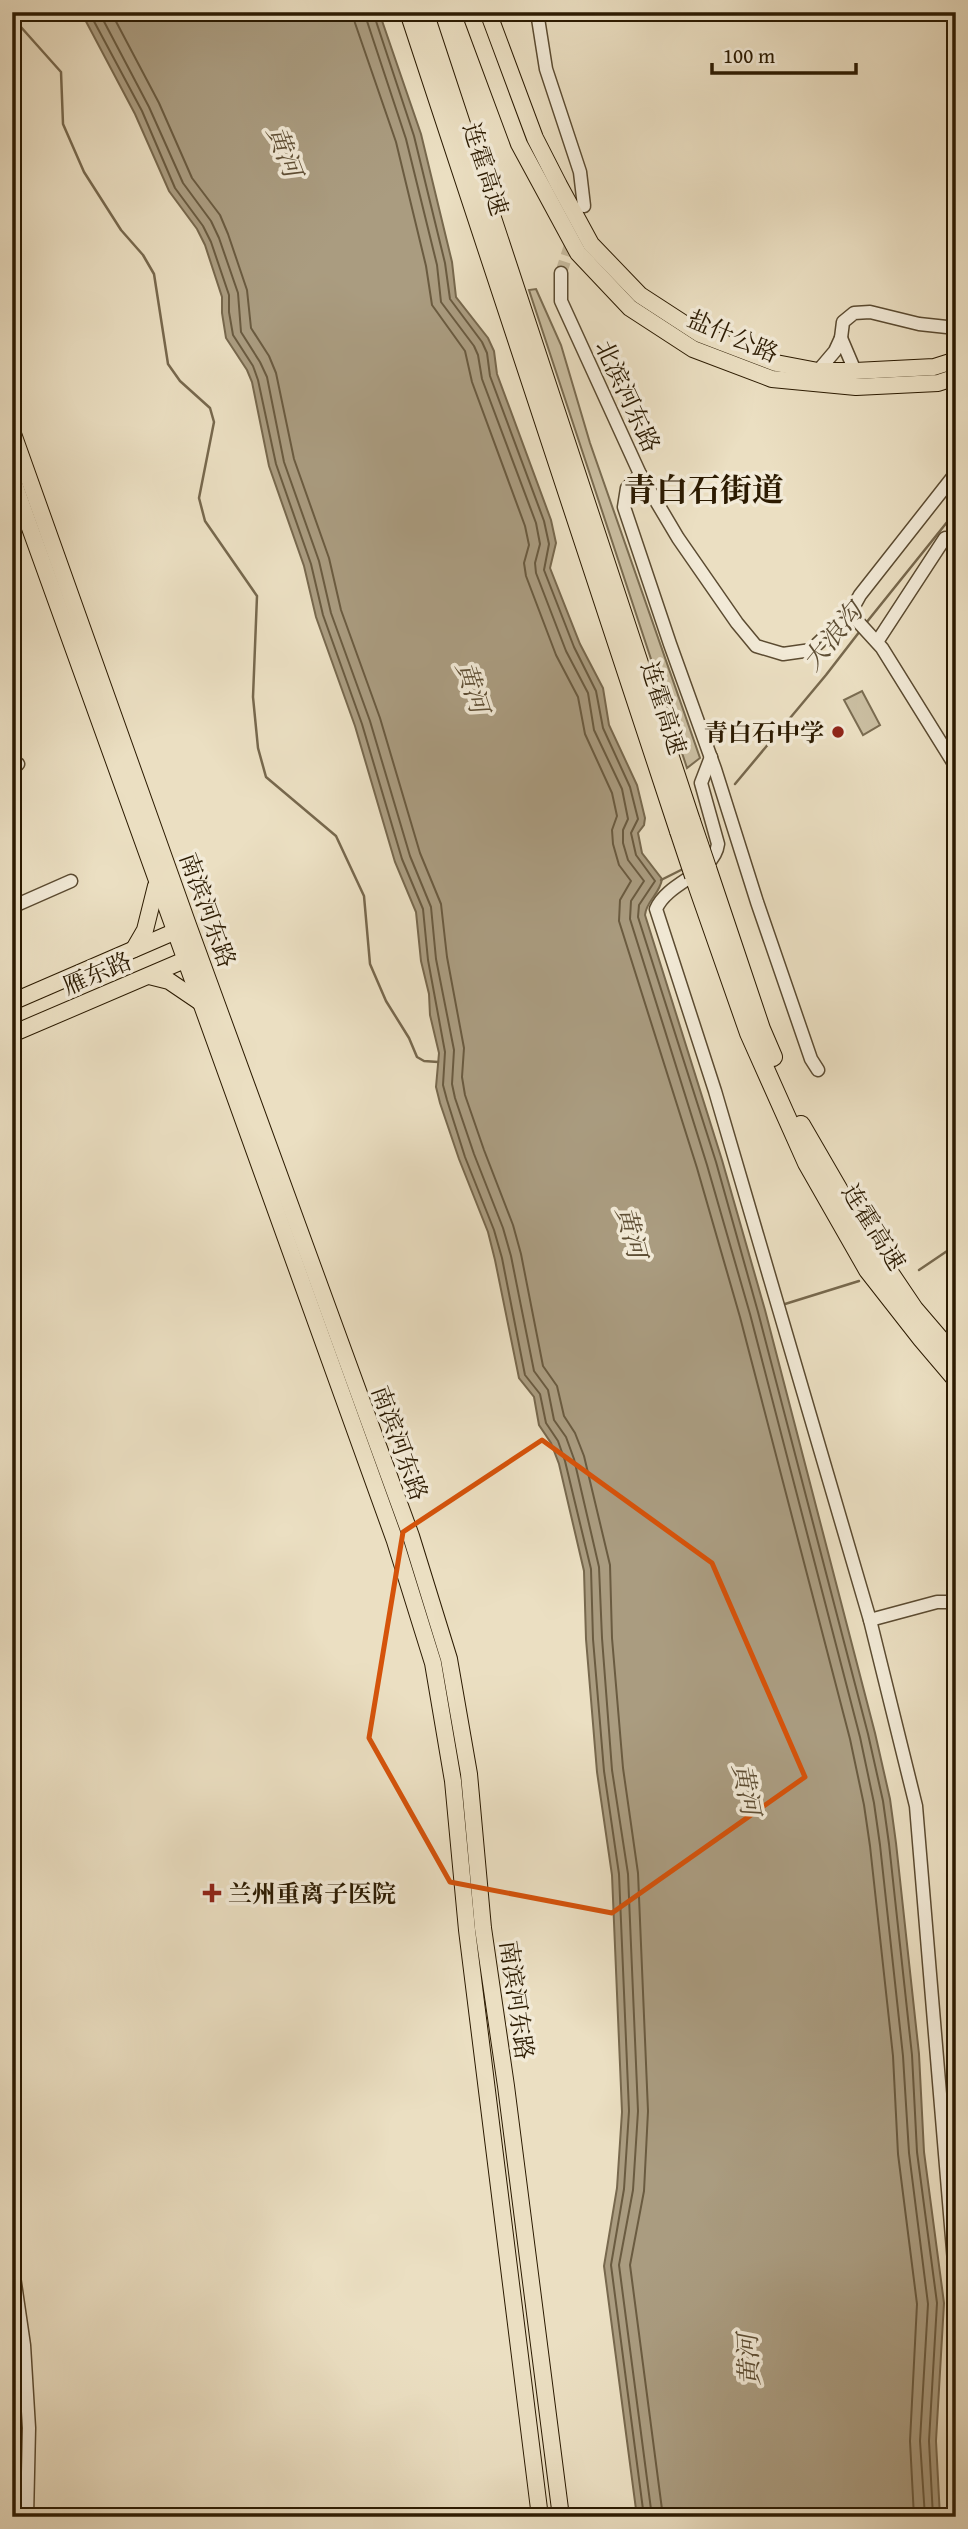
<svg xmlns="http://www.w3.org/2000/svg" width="968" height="2529" font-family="'Gentium Book Plus','Noto Serif SC',serif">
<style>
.green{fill:#cabea1;stroke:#7a6c51;stroke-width:2}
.water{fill:#aa9c80;stroke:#77684d;stroke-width:2}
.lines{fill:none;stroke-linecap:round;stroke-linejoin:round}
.shore{stroke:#6a5b40;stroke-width:2}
.stream{stroke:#77684d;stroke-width:2.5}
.minor-tunnel{stroke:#c5b89b;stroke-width:12;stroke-dasharray:12 6;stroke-linecap:butt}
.minor-casing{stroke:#5b4b31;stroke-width:15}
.major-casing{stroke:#2b1a01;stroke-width:18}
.highway-casing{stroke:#2b1a01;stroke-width:20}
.minor{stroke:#f2ead7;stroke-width:12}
.major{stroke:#ebdfc2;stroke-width:16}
.highway{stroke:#ebdfc2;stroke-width:18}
.highway-bridge-casing{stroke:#2b1a01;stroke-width:20;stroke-linecap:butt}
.highway-bridge{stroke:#ebdfc2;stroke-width:18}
.marked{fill:none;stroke:#d5530b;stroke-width:5;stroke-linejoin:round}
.poi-dot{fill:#8f2418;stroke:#f2ead7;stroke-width:2.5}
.labels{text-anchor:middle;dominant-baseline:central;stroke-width:7;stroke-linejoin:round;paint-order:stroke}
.street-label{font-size:24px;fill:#2b1a01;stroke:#f2ead7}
.poi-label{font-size:24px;font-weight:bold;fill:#2b1a01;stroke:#f2ead7;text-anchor:end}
.water-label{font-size:26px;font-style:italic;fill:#5e4e34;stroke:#f2ead7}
.district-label{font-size:32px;font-weight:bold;fill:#2b1a01;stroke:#f2ead7}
</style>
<rect width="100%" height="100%" fill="#ebdfc2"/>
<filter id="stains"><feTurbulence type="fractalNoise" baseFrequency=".00286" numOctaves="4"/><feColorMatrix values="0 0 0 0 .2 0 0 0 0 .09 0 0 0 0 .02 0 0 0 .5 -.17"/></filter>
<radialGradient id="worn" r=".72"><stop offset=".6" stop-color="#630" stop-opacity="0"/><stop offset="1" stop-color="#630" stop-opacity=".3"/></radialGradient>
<g class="green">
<path d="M536,289L561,345L590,443L700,758L687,768L529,290Z"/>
<path d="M862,691L880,725L863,735L844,700Z"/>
</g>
<path class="water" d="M81,12H379L421,134L452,262L456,297L488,338L494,351L497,374L551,520L556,543L550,568L580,644L603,688L609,725L637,785L645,818L644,825L638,833L642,853L662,879C660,894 646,901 645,915L722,1160L765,1310L875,1733L890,1799L896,1843L919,2054L924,2152L944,2303L936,2441L940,2517H637L604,2266L617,2188L622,2112L612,1875L597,1772L586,1639L584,1571L559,1464L551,1443L539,1425L534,1397L519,1378L495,1260L488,1232L459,1159L440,1103L436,1087L439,1053L430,1015L429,994L421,961L416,912L395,862L355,726L316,617L304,566L269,466L252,382L247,370L226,338L222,313V297L205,245L197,229L169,191L135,114Z"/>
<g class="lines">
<g class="shore">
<path d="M89,12L142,111L175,188L203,226L211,242L229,295V312L233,335L253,366L258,380L276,464L311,564L323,615L362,724L402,859L423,909L428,960L445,1052L443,1085L447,1100L465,1157L494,1230L502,1258L525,1375L540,1394L546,1423L558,1441L565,1461L591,1569L593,1639L604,1771L619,1874L629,2111L624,2189L611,2265L644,2517"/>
<path d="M99,12L149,107L183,183L211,221L219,238L238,293L241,332L260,362L267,377L284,462L319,561L331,613L370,721L410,856L431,907L436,959L454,1050L452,1084L455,1098L474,1154L503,1228L511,1256L534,1371L548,1390L554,1420L566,1437L574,1459L599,1567L602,1638L612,1770L628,1874L638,2111L633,2190L619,2265L652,2517"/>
<path d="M111,12L159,103L192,178L220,215L228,234L247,290L251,328L269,356L276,373L294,459L329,558L341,610L380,718L420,853L441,904L447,957L464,1048L462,1077L465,1095L484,1150L513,1225L521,1254L543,1366L557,1386L564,1416L575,1433L584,1456L610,1565L612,1638L623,1768L638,1873L648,2111L644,2191L630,2265L663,2517"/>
<path d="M353,12L355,23L396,142L426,266L432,305L465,351L472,382L525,526L529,545L524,563L526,576L556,655L578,697L585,734L612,793L617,816L612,830L613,844L619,865L631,881L620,900L619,921L697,1168L740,1317L850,1739L864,1805L870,1846L893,2056L898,2154L917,2304L910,2441L914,2517"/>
<path d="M364,12L406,139L437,265L441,302L474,346L478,355L482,379L536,523L540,544L535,563L536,573L566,651L588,693L594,730L622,789L628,819L623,830V843L628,860L644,881L631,901L630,919L707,1165L750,1314L860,1737L874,1803L880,1845L903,2056L909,2153L928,2304L920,2441L925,2517"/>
<path d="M373,12L414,136L445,263L450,299L482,342L487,353L490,376L544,521L549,544L544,570L574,647L596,691L603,728L630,787L638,819L631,833L636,855L655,881L639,905L638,917L716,1162L758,1312L868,1734L883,1801L889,1844L912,2055L917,2152L937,2303L929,2441L933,2517"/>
</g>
<g class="stream">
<path d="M12,17L61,72L63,124L84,172L121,230L143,255L154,274L168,364L180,381L210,408L214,422L199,498L205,521L257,596L253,697L258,748L266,777L336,836L364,896L370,964L386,1001L409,1038L417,1057L424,1061L438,1062"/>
<path d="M866,623L956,511"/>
<path d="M735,784L826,675L860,631"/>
<path d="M661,880L683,869"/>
<path d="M919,1270L956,1245"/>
<path d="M785,1304L859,1281"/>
</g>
<path class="minor-tunnel" d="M561,273L573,236"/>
<g class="minor-casing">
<g id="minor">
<path d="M537,12L546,69L580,172L584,206"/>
<path d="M561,273V301L640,474L678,538L737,623L756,646L783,654L811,650L850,613L860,595L956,473"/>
<path d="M841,338L843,322L854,313L870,312L919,324L956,328"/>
<path d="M818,371L835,351L841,338L855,371"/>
<path d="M640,474L627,488L624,507L670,644L715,769L757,902L811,1059L818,1070"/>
<path d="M850,613L882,648L956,767"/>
<path d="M877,642L945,538L956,545"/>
<path d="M711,757L701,783L718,844C714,874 668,881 656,909L715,1091L870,1620L916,1806L956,2286"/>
<path d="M12,766L18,764"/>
<path d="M12,907L71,881"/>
<path d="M870,1620L937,1602H956"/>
<path d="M12,2263L24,2345L29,2428L27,2517"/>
</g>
</g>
<g class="major-casing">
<g id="major">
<path d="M470,12L519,144L545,192L578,253L630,308L693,349L772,379L856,387L938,383L956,377"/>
<path d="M488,12L535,138L559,185L591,244L640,295L700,334L776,363L818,371H855L934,367L956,360"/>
<path d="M12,431L188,925L411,1536L449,1659L469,1774L483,1928L506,2086L561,2517"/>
<path d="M12,478L395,1541L433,1663L453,1781L467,1930L540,2517"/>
<path d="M134,949L145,930L156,886"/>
<path d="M149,976L169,981L200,1002"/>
<path d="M12,1002L183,928"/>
<path d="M12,1034L194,956"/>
</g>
</g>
<g class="highway-casing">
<g id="highway">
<path d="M409,12L679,831"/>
<path d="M424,12L691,821"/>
<path d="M707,868L761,1029L773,1057"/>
<path d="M694,876L749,1033L807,1163L868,1270L922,1339L956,1379"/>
<path d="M801,1125L870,1244L914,1309L956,1358"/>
</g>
</g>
<use href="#minor" class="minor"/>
<use href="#major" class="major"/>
<use href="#highway" class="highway"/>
<g class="highway-bridge-casing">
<g id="highway-bridge">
<path d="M691,821L707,868"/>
<path d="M679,831L694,876"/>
</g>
</g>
<use href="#highway-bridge" class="highway-bridge"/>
</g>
<path class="marked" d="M542,1440L712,1563L805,1777L612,1913L450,1882L369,1738L403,1532Z"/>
<g class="poi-dot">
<circle cx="838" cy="732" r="7"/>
<path d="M208.5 1882.5h7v7h7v7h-7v7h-7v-7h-7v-7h7z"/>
</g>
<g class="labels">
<g class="street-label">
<text transform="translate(486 169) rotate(72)">连霍高速</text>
<text transform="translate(733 336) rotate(23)">盐什公路</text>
<text transform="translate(628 396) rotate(65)">北滨河东路</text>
<text transform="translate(664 708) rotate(72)">连霍高速</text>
<text transform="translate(208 910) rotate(70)">南滨河东路</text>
<text transform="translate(97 973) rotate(-23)">雁东路</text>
<text transform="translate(874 1227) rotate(58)">连霍高速</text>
<text transform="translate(400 1443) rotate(70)">南滨河东路</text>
<text transform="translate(517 2000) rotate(82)">南滨河东路</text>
</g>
<g class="poi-label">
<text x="824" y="732">青白石中学</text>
<text x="228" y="1893" text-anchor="start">兰州重离子医院</text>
</g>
<g class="water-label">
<text transform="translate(285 151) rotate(69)">黄河</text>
<text transform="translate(832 636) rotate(-51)">大浪沟</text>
<text transform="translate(473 687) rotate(72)">黄河</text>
<text transform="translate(632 1232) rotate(75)">黄河</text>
<text transform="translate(747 1789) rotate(79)">黄河</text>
<text transform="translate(748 2360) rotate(-93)">黄河</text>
</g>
<g class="district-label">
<text x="704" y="489">青白石街道</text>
</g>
</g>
<rect width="968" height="2529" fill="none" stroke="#ebdfc2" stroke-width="42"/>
<rect x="14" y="14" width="940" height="2501" fill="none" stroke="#2b1a01" stroke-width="3.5"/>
<rect x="21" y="21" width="926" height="2487" fill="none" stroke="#2b1a01" stroke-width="2"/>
<path d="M712 63v10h144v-10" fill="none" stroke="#2b1a01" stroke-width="3.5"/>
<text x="723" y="63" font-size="21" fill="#2b1a01" stroke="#f2ead7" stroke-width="5" paint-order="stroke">100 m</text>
<rect width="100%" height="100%" filter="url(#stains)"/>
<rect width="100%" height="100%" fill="url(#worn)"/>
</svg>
